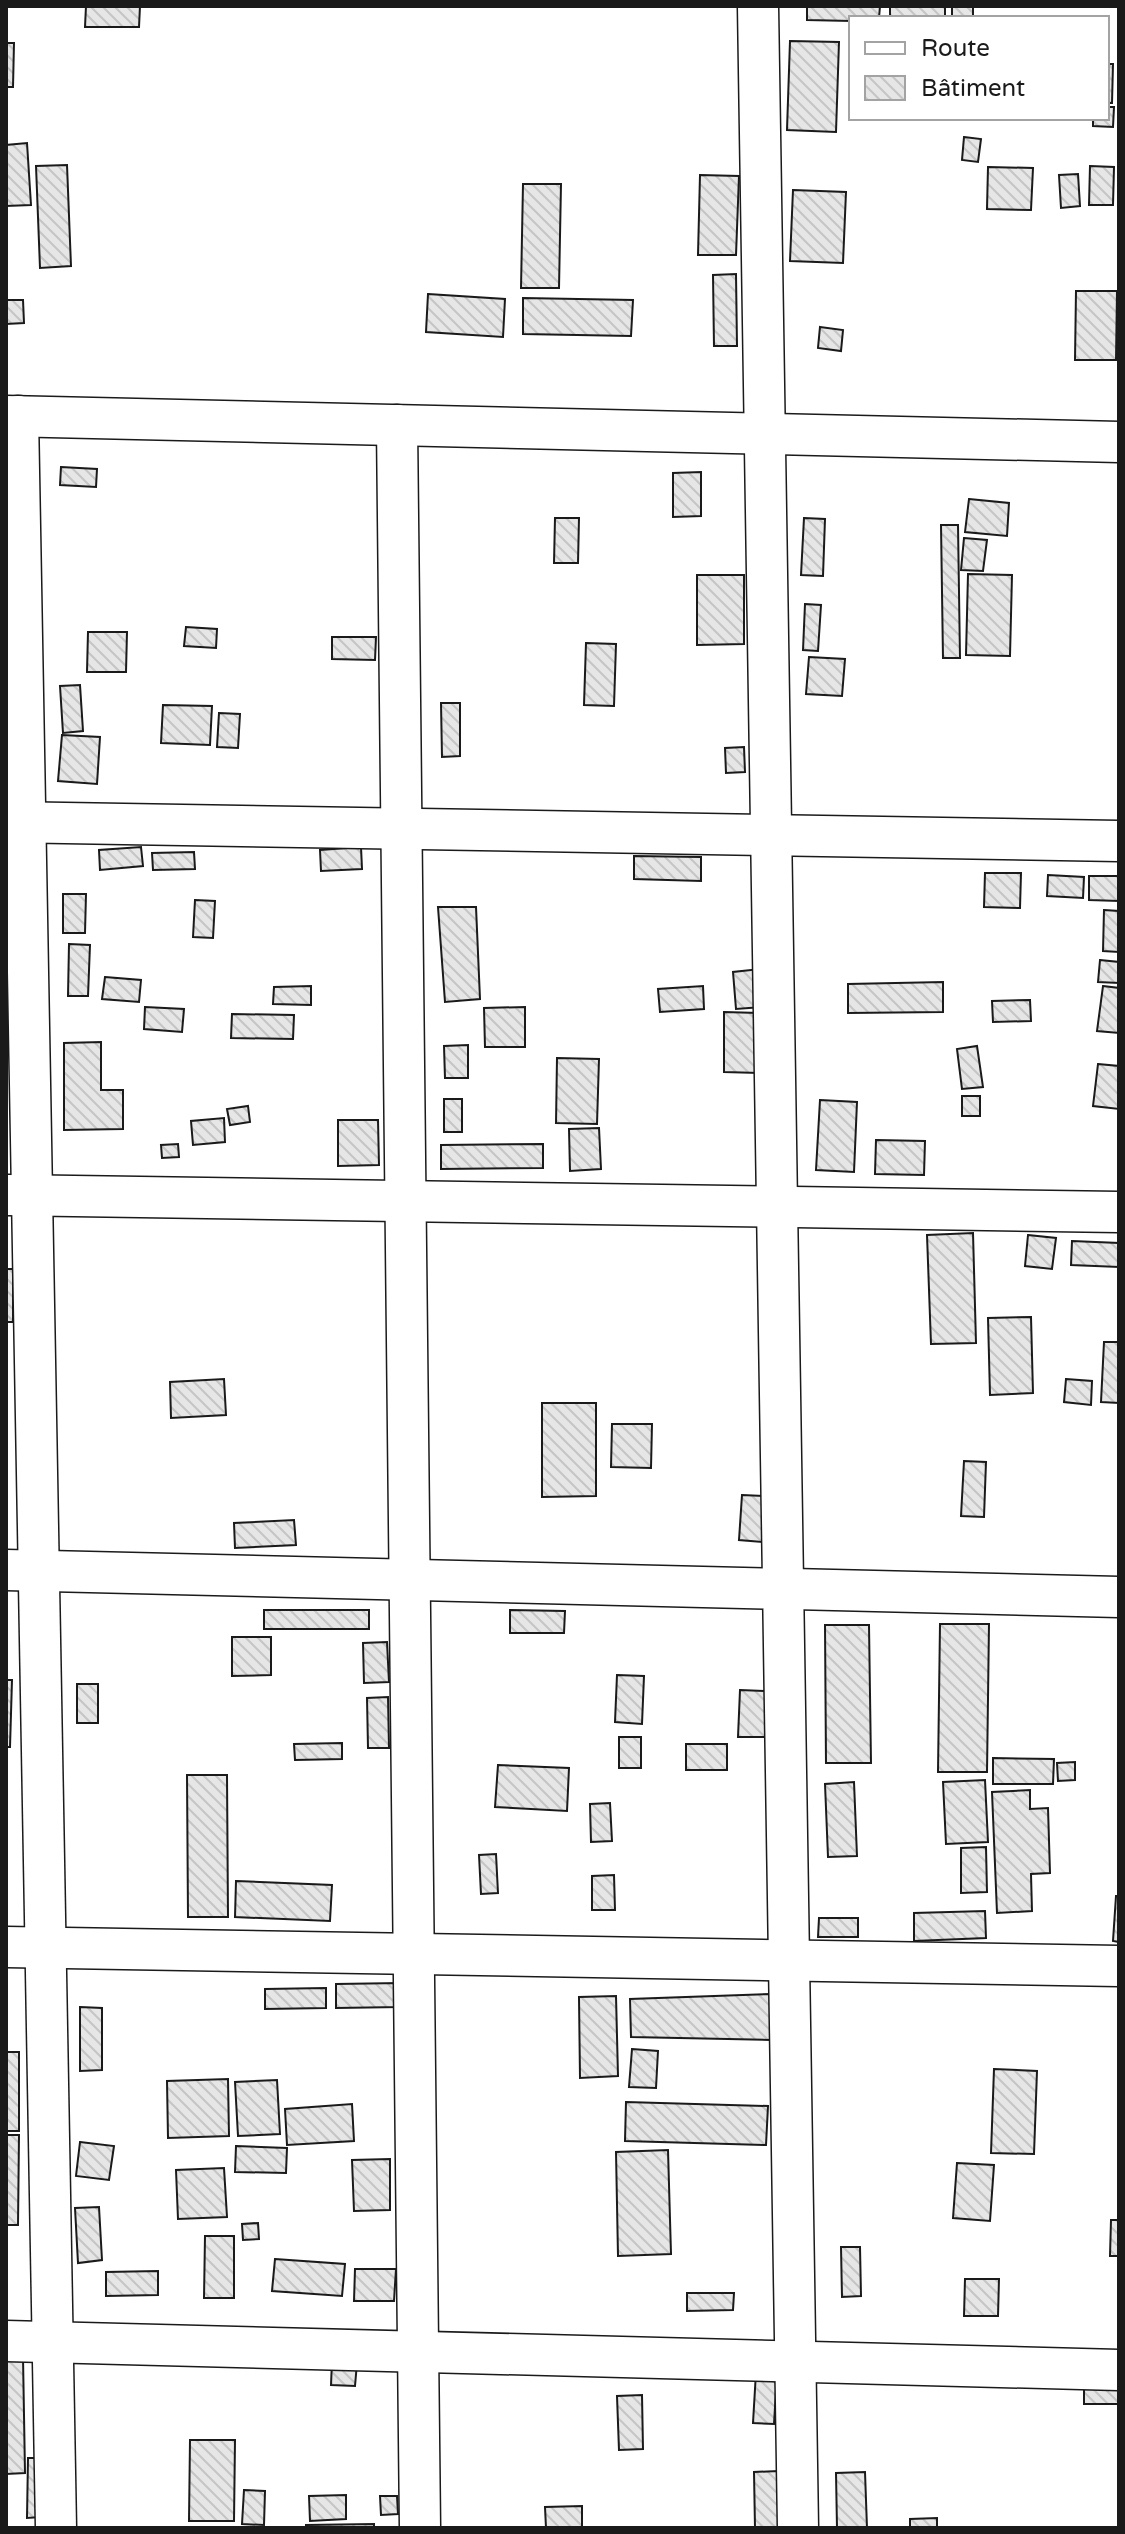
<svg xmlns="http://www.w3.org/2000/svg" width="1125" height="2534" font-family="'Varela Round',sans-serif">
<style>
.building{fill:url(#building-back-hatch);stroke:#1a1a1a;stroke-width:2}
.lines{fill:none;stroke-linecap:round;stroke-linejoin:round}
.minor-casing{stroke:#1a1a1a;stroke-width:43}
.minor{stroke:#fff;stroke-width:40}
</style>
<defs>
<pattern id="building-back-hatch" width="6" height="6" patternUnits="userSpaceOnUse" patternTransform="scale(2)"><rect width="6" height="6" fill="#e6e6e6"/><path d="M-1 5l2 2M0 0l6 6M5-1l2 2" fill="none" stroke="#c5c5c5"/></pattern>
</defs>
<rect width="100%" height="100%" fill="#fff"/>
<g class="building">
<path d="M86,6H140L139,27H85Z"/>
<path d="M807,6H880L879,18H851V21L807,20Z"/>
<rect x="890" y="6" width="55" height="12"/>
<rect x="952" y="6" width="21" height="12"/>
<path d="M790,41L839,42L836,132L787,130Z"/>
<path d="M6,43H14L13,87H6Z"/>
<path d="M1107,64H1113L1112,103H1107Z"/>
<path d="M1107,107H1114L1113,127L1093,126V118H1107Z"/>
<path d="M964,137L981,139L978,162L962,160Z"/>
<path d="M27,143L31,205L6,206V145Z"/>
<path d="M67,165L71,266L40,268L36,166Z"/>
<path d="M1090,166L1114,167L1113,205H1089Z"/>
<path d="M988,167L1033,168L1031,210L987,209Z"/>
<path d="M1078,174L1080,206L1061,208L1059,175Z"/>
<path d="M700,175L739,176L736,255H698Z"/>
<path d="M523,184H561L559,288H521Z"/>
<path d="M793,190L846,192L843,263L790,261Z"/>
<path d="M736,274L737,346H714L713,275Z"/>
<path d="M1076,291H1117L1116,360H1075Z"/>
<path d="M428,294L505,299L503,337L426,332Z"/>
<path d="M523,298L633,300L631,336L523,334Z"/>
<path d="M6,300H23L24,323L6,324Z"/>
<path d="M820,327L843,330L841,351L818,348Z"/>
<path d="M61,467L97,469L96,487L60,485Z"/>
<path d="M701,472V516L673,517V473Z"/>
<path d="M969,499L1009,503L1007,536L965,532Z"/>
<path d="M555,518H579L578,563H554Z"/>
<path d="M804,518L825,519L823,576L801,575Z"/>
<path d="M941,525H958L960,658H943Z"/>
<path d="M964,538L987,540L983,571L961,570Z"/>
<path d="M968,574L1012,575L1010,656L966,655Z"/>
<path d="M697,575H744V644L697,645Z"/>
<path d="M805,604L821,605L818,651L803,650Z"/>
<path d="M186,627L217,629L216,648L184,646Z"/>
<path d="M88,632H127L126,672H87Z"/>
<path d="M332,637H376L375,660L332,659Z"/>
<path d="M586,643L616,644L614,706L584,705Z"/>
<path d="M809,657L845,659L842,696L806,694Z"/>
<path d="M80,685L83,731L63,733L60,686Z"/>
<path d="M441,703H460V756L442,757Z"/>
<path d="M163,705L212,706L210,745L161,743Z"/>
<path d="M219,713L240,714L238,748L217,747Z"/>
<path d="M62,735L100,737L97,784L58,781Z"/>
<path d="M744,747L745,772L726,773L725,748Z"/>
<path d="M141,847L143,866L100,870L99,850Z"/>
<path d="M361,847L362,869L321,871L320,850Z"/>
<path d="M194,852L195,869L153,870L152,853Z"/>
<path d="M634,856L701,857V881L634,879Z"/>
<path d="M985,873H1021L1020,908L984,907Z"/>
<path d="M1048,875L1084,877L1083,898L1047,896Z"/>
<path d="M1089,876H1119V901L1089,900Z"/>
<path d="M63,894H86L85,933H63Z"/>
<path d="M195,900L215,901L213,938L193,937Z"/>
<path d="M438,907H476L480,999L445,1002Z"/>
<path d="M1104,910L1119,911V952L1103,951Z"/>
<path d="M69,944L90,945L88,996H68Z"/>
<path d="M1100,960L1119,962V983L1098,982Z"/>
<path d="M760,969L762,1007L736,1009L733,972Z"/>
<path d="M105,977L141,980L139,1002L102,999Z"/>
<path d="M943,982V1012L848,1013V984Z"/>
<path d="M311,986V1005L273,1004L274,987Z"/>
<path d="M703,986L704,1009L660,1012L658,989Z"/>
<path d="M1103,986L1119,988V1033L1097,1031Z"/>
<path d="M1030,1000L1031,1021L993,1022L992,1001Z"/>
<path d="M145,1007L184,1009L182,1032L144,1029Z"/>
<path d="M525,1007V1047H485L484,1008Z"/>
<path d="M724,1012L759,1013V1073L724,1072Z"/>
<path d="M232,1014L294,1015L293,1039L231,1038Z"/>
<path d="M101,1042V1090H123V1129L64,1130V1043Z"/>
<path d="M468,1045V1078H445L444,1046Z"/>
<path d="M977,1046L983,1087L962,1089L957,1049Z"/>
<path d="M557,1058L599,1059L597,1124L556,1123Z"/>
<path d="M1098,1064L1119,1066V1109L1093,1106Z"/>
<rect x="962" y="1096" width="18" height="20"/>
<rect x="444" y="1099" width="18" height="33"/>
<path d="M820,1100L857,1102L854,1172L816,1170Z"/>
<path d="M248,1106L250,1122L230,1125L227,1109Z"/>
<path d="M224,1118L225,1142L193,1145L191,1121Z"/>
<path d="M338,1120H378L379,1165L338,1166Z"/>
<path d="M599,1128L601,1169L570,1171L569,1129Z"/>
<path d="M876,1140L925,1141L924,1175L875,1174Z"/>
<path d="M178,1144L179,1157L162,1158L161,1145Z"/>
<path d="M543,1144V1168L441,1169V1145Z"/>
<path d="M973,1233L976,1343L931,1344L927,1235Z"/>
<path d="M1028,1235L1056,1238L1052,1269L1025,1266Z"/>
<path d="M1072,1241L1119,1243V1267L1071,1265Z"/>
<rect x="6" y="1269" width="7" height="53"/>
<path d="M1031,1317L1033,1393L990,1395L988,1318Z"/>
<path d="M1104,1342H1119V1403L1101,1402Z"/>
<path d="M224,1379L226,1415L171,1418L170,1382Z"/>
<path d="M1066,1379L1092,1381L1091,1405L1064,1402Z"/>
<path d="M542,1403H596V1496L542,1497Z"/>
<path d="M612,1424H652L651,1468L611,1467Z"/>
<path d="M964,1461L986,1462L984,1517L961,1516Z"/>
<path d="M742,1495L765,1496L762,1542L739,1540Z"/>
<path d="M294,1520L296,1545L235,1548L234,1523Z"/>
<rect x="264" y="1610" width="105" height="19"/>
<path d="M510,1610L565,1611L564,1633H510Z"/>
<path d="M940,1624H989L987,1772H938Z"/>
<path d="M825,1625H869L871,1763H826Z"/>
<path d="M232,1637H271V1675L232,1676Z"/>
<path d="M387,1642L389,1682L364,1683L363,1643Z"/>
<path d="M617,1675L644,1676L642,1724L615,1722Z"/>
<path d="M6,1680H12L10,1747H6Z"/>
<rect x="77" y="1684" width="21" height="39"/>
<path d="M740,1690L766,1691L765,1737H738Z"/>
<path d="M388,1697L389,1748H368L367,1698Z"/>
<rect x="619" y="1737" width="22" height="31"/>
<path d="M342,1743V1759L295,1760L294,1744Z"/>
<rect x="686" y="1744" width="41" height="26"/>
<path d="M993,1758L1054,1759L1053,1784H993Z"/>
<path d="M1075,1762V1780L1058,1781L1057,1763Z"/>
<path d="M498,1765L569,1768L567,1811L495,1807Z"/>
<path d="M187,1775H227L228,1917H188Z"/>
<path d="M985,1780L988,1842L946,1844L943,1782Z"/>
<path d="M854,1782L857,1856L828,1857L825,1784Z"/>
<path d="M1030,1790V1809L1048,1808L1050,1873L1031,1874L1032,1911L997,1913L992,1792Z"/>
<path d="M610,1803L612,1841L591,1842L590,1804Z"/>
<path d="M986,1847L987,1892L961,1893V1848Z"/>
<path d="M496,1854L498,1893L481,1894L479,1855Z"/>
<path d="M614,1875L615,1910H592V1876Z"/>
<path d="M236,1881L332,1885L330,1921L235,1917Z"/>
<path d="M1116,1896H1119V1942L1113,1941Z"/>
<path d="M985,1911L986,1938L914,1941V1913Z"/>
<path d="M819,1918H858V1937H818Z"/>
<path d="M401,1983L400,2007L336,2008V1984Z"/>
<path d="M326,1988V2008L265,2009V1989Z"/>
<path d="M770,1994V2040L631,2037L630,1999Z"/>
<path d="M616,1996L618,2076L580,2078L579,1997Z"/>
<path d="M80,2007L102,2008V2070L80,2071Z"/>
<path d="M632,2049L658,2051L656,2088L629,2087Z"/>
<rect x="6" y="2052" width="13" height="79"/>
<path d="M994,2069L1037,2071L1034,2154L991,2153Z"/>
<path d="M228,2079L229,2136L168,2138L167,2081Z"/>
<path d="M277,2080L280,2134L238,2136L235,2082Z"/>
<path d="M626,2102L768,2106L766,2145L625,2141Z"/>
<path d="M352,2104L354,2141L287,2145L285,2109Z"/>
<path d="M6,2135H19L18,2225H6Z"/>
<path d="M80,2142L114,2146L109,2180L76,2176Z"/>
<path d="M236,2146L287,2148L286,2173L235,2172Z"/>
<path d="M668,2150L671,2254L618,2256L616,2152Z"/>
<path d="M390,2159V2210L354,2211L352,2160Z"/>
<path d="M957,2163L994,2165L990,2221L953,2218Z"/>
<path d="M224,2168L227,2217L178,2219L176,2170Z"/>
<path d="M99,2207L102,2260L78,2263L75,2208Z"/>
<path d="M1111,2220H1119V2256H1110Z"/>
<path d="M258,2223L259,2239L243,2240L242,2224Z"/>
<path d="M205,2236H234V2298H204Z"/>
<path d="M841,2247H860L861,2296L842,2297Z"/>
<path d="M275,2259L345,2264L342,2296L272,2291Z"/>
<path d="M355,2269H396L394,2301H354Z"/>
<path d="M158,2271V2295L106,2296V2272Z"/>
<path d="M965,2279H999L998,2316H964Z"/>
<path d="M687,2293H734L733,2310L687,2311Z"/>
<path d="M6,2357H23L25,2473L6,2474Z"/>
<path d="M332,2361L357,2363L355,2386L331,2385Z"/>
<path d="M756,2372L777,2373L774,2424L753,2423Z"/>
<rect x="1084" y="2383" width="34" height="21"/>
<path d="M642,2395L643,2449L619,2450L617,2396Z"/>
<path d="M190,2440H235L234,2521H189Z"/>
<path d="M28,2458H41V2517L27,2518Z"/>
<path d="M778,2471V2528H755L754,2472Z"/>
<path d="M865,2472L867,2528H837L836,2473Z"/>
<path d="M244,2490L265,2491L264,2525L242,2524Z"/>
<path d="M346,2495V2519L310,2521L309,2496Z"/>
<path d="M380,2496H397L398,2514L381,2515Z"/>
<path d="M582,2506V2527L546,2528L545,2507Z"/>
<path d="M937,2518V2528H910V2519Z"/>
<path d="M374,2524V2528H306V2525Z"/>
</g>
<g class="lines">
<g class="minor-casing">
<g id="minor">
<path d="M758,6L798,2528"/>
<path d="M6,416L1119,442"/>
<path d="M18,416L56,2528"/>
<path d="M397,425L420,2528"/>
<path d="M6,822L1119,841"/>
<path d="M7,1195L1119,1212"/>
<path d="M6,1570L1119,1597"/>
<path d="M6,1947L1119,1966"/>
<path d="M6,2341L1119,2370"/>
</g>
</g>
<use href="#minor" class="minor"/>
</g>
<rect width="1125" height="2534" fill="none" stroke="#1a1a1a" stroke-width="16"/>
<rect x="849" y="16" width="260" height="104" fill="#ffffff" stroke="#a3a3a3" stroke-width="2"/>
<rect x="865" y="42" width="40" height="12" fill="#ffffff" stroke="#a3a3a3" stroke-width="2"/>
<text x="921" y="56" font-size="24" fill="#1a1a1a">Route</text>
<rect x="865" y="76" width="40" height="24" fill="url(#building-back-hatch)" stroke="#a3a3a3" stroke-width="2"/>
<text x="921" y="96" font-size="24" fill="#1a1a1a">Bâtiment</text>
</svg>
